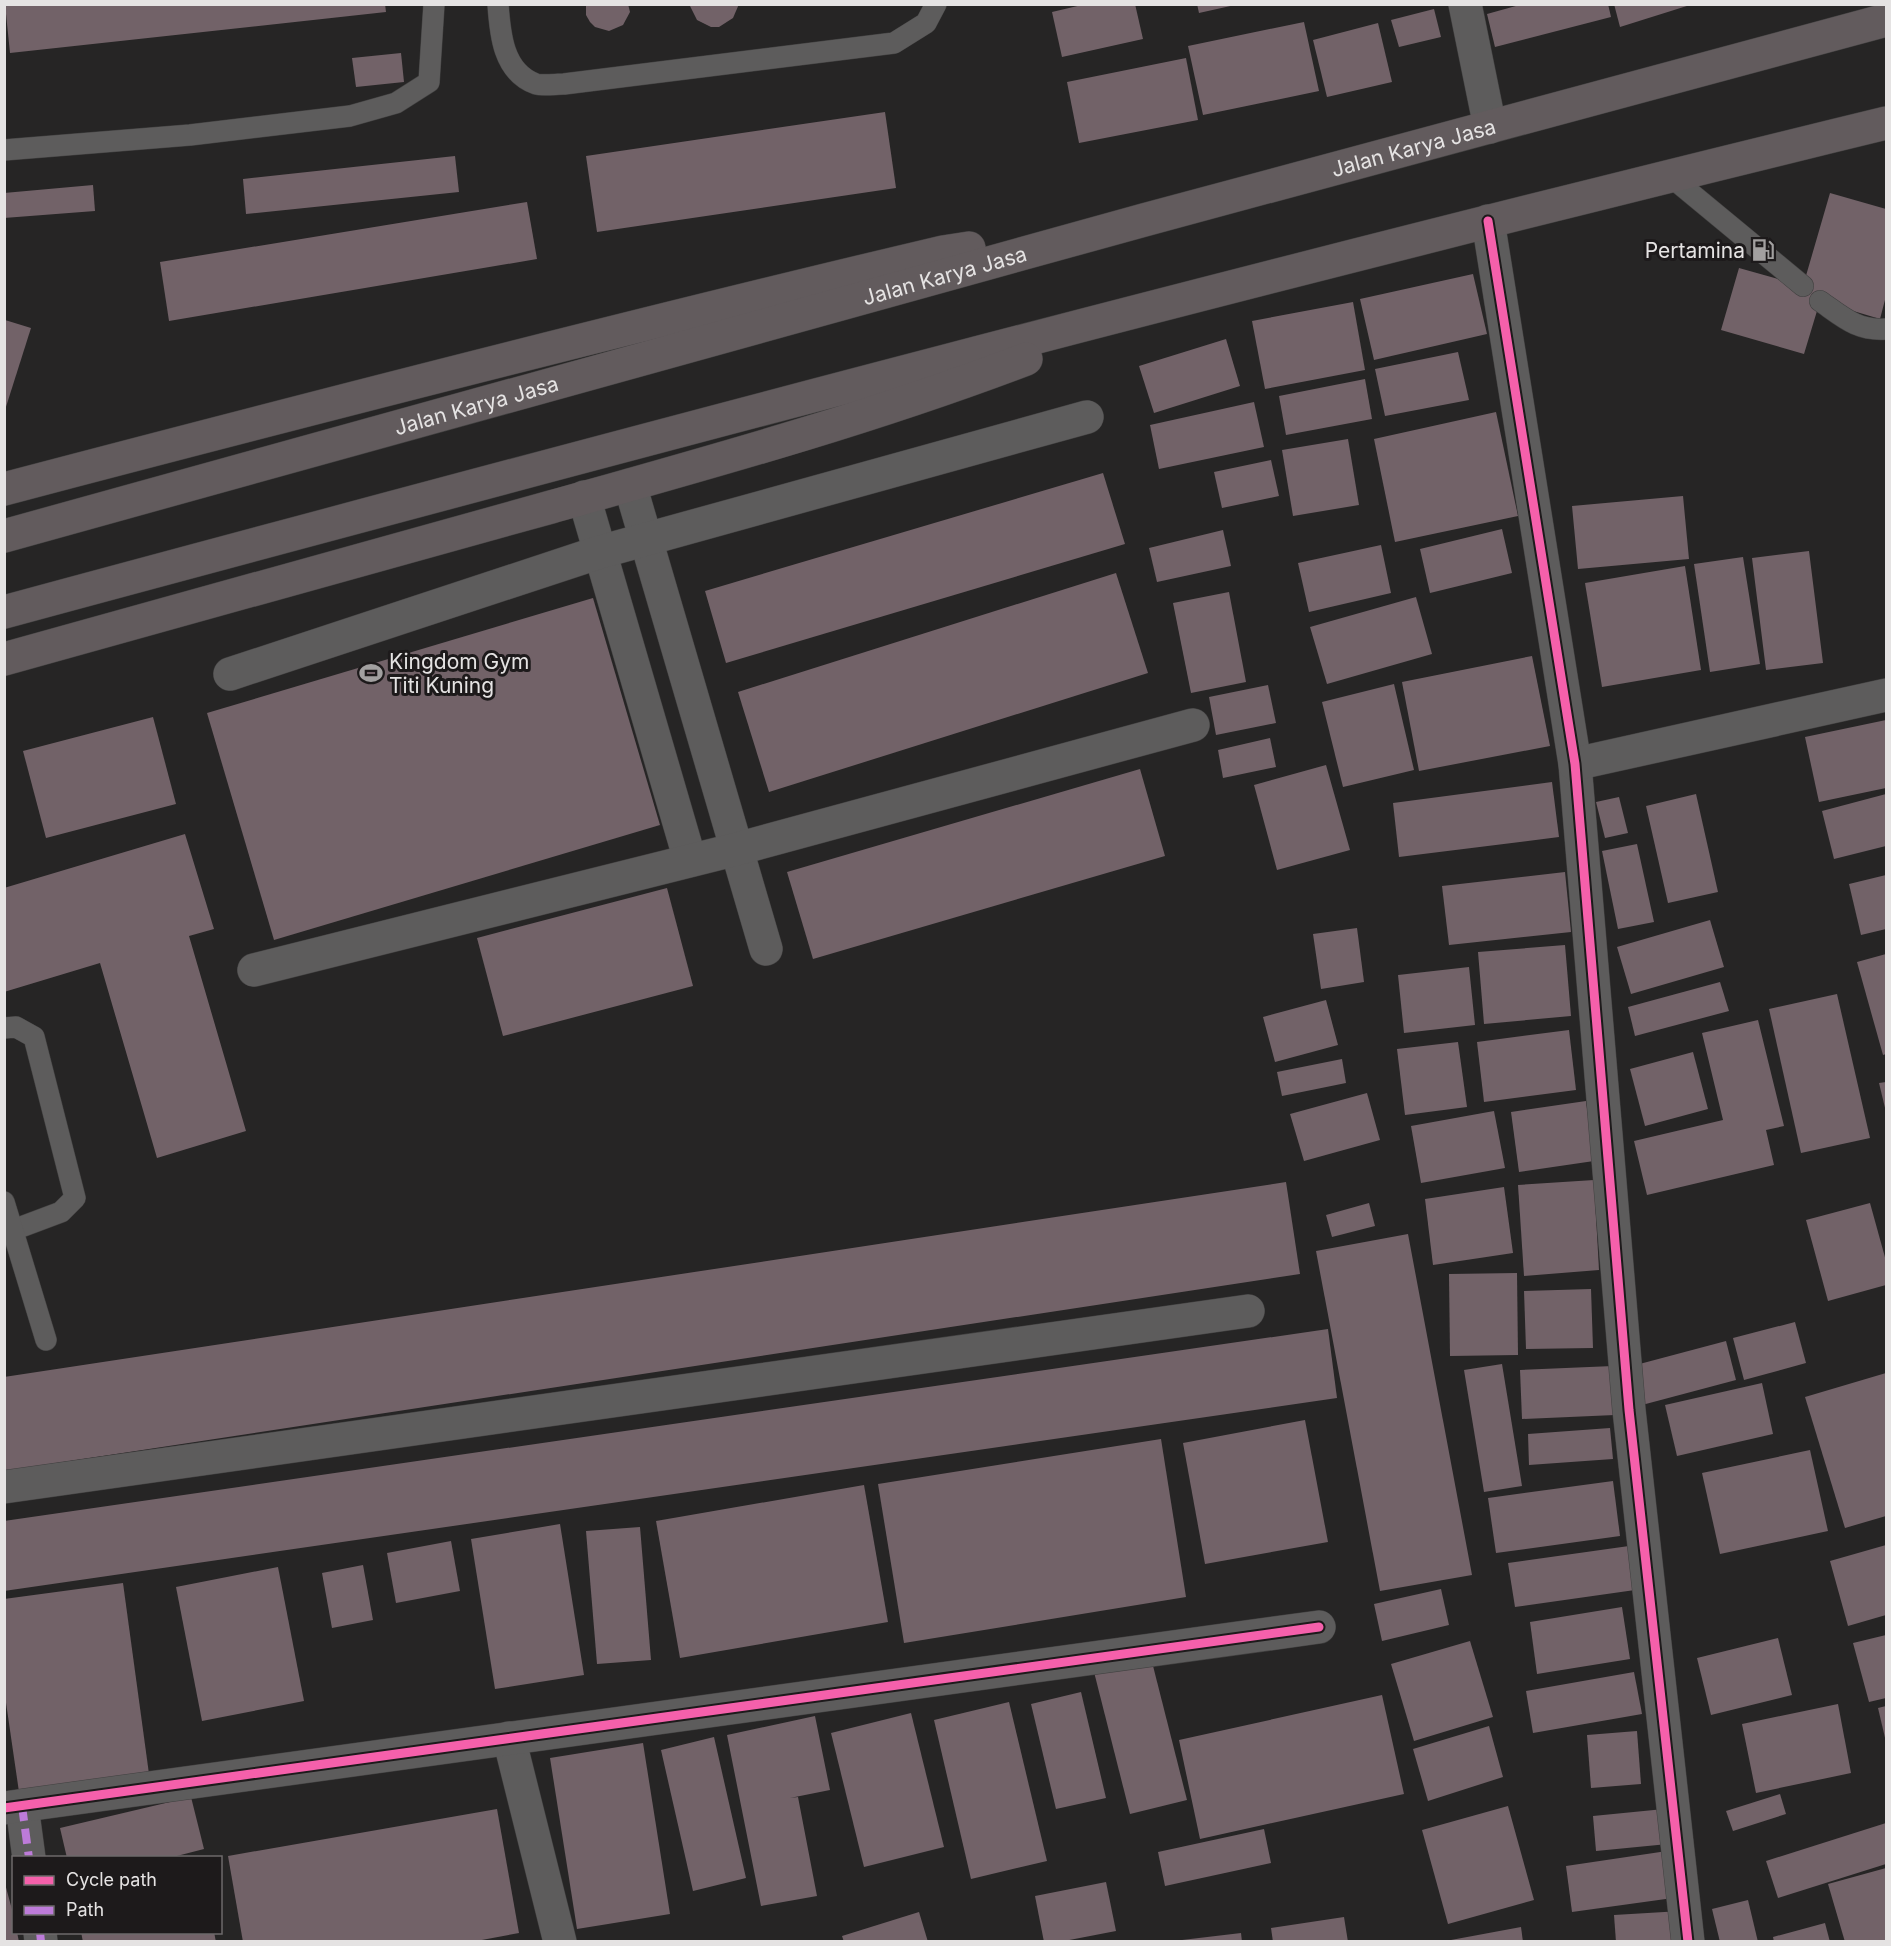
<svg xmlns="http://www.w3.org/2000/svg" width="1891" height="1946" font-family="Inter,sans-serif">
<style>
.building{fill:#726268}
.lines{fill:none;stroke-linecap:round;stroke-linejoin:round}
.lane-casing{stroke:#424141;stroke-width:22}
.street-casing{stroke:#424141;stroke-width:34}
.highway-casing{stroke:#424141;stroke-width:34}
.lane{stroke:#5d5c5c;stroke-width:21}
.street{stroke:#5d5c5c;stroke-width:33}
.highway{stroke:#625b5d;stroke-width:33}
.quiet{stroke:#bd7bd9;stroke-width:8;stroke-dasharray:15 8;stroke-linecap:butt}
.cycleway-casing{stroke:#1d1a1b;stroke-width:13}
.cycleway{stroke:#f560ab;stroke-width:9}
.labels{text-anchor:middle;dominant-baseline:central;stroke-width:6;stroke-linejoin:round;paint-order:stroke}
.street-label{font-size:21px;fill:#e5e3e3;stroke:#1d1a1b}
.poi-label{font-size:21px;fill:#e5e3e3;stroke:#1d1a1b;text-anchor:end}
</style>
<rect width="100%" height="100%" fill="#262525"/>
<g class="building">
<path d="M5,4H385L386,12L10,53Z"/>
<path d="M586,4H628L630,12L623,25L609,31L595,27L590,22L586,15Z"/>
<path d="M689,4H739L733,18L719,27H711L697,20Z"/>
<path d="M1086,4H1135L1143,39L1062,57L1052,12Z"/>
<path d="M1197,4H1234L1235,5L1199,13Z"/>
<path d="M1523,4H1608L1611,17L1495,47L1487,14Z"/>
<path d="M1614,4H1690V5L1620,27Z"/>
<path d="M1434,9L1441,37L1399,47L1391,20Z"/>
<path d="M1304,22L1319,91L1203,115L1188,46Z"/>
<path d="M1378,23L1392,82L1327,97L1313,40Z"/>
<path d="M401,53L404,82L356,87L352,58Z"/>
<path d="M1186,58L1198,120L1079,143L1067,82Z"/>
<path d="M885,112L896,188L597,232L586,156Z"/>
<path d="M455,156L459,192L246,214L243,179Z"/>
<path d="M93,185L95,211L4,218V193Z"/>
<path d="M1830,193L1886,209V296L1880,319L1820,301L1804,354L1721,330L1739,268L1803,286Z"/>
<path d="M527,202L537,259L169,321L160,262Z"/>
<path d="M1473,274L1487,334L1374,360L1360,299Z"/>
<path d="M1353,302L1365,370L1265,389L1252,321Z"/>
<path d="M5,320L31,328L5,410Z"/>
<path d="M1226,339L1240,386L1154,413L1139,366Z"/>
<path d="M1458,352L1469,400L1385,416L1375,369Z"/>
<path d="M1365,379L1372,419L1286,435L1279,396Z"/>
<path d="M1254,402L1264,447L1159,469L1150,425Z"/>
<path d="M1496,412L1518,516L1395,542L1374,439Z"/>
<path d="M1348,439L1359,505L1293,516L1282,450Z"/>
<path d="M1271,460L1279,496L1222,508L1214,472Z"/>
<path d="M1103,473L1125,544L726,663L705,591Z"/>
<path d="M1683,496L1689,559L1578,569L1572,506Z"/>
<path d="M1502,529L1512,573L1430,593L1420,549Z"/>
<path d="M1223,530L1231,566L1157,582L1149,548Z"/>
<path d="M1381,545L1391,593L1309,612L1298,563Z"/>
<path d="M1809,551L1823,663L1766,670L1752,558Z"/>
<path d="M1743,557L1760,664L1710,672L1694,564Z"/>
<path d="M1685,566L1701,670L1602,687L1585,583Z"/>
<path d="M1116,573L1148,673L769,792L738,692Z"/>
<path d="M1229,592L1246,682L1191,693L1173,603Z"/>
<path d="M1416,597L1432,654L1327,684L1310,627Z"/>
<path d="M593,598L660,825L274,940L207,713Z"/>
<path d="M1532,656L1550,746L1419,771L1402,682Z"/>
<path d="M1394,684L1414,770L1343,787L1322,702Z"/>
<path d="M1268,685L1276,723L1216,735L1209,697Z"/>
<path d="M153,717L176,804L46,838L23,751Z"/>
<path d="M1886,720V788L1819,802L1805,737Z"/>
<path d="M1270,738L1276,767L1223,778L1218,750Z"/>
<path d="M1326,765L1350,850L1277,870L1254,785Z"/>
<path d="M1140,769L1165,856L813,959L787,872Z"/>
<path d="M1552,782L1559,837L1399,857L1393,803Z"/>
<path d="M1696,794L1718,892L1668,903L1646,806Z"/>
<path d="M1886,794V846L1834,859L1822,811Z"/>
<path d="M1619,797L1628,833L1605,838L1596,802Z"/>
<path d="M185,834L214,929L189,936L246,1131L157,1158L100,963L4,992V888Z"/>
<path d="M1637,844L1654,922L1618,929L1602,851Z"/>
<path d="M1565,872L1571,932L1449,945L1442,886Z"/>
<path d="M1886,875V929L1861,935L1849,884Z"/>
<path d="M667,888L693,986L503,1036L477,938Z"/>
<path d="M1710,920L1724,967L1631,994L1617,947Z"/>
<path d="M1357,928L1364,982L1321,989L1313,934Z"/>
<path d="M1565,945L1571,1016L1484,1024L1478,952Z"/>
<path d="M1886,954V1054L1883,1055L1857,962Z"/>
<path d="M1469,967L1475,1025L1404,1033L1398,975Z"/>
<path d="M1720,982L1729,1011L1635,1036L1628,1007Z"/>
<path d="M1837,994L1870,1138L1801,1153L1769,1009Z"/>
<path d="M1326,1000L1338,1045L1275,1062L1263,1017Z"/>
<path d="M1758,1020L1784,1126L1766,1130L1774,1165L1647,1195L1634,1141L1723,1120L1702,1033Z"/>
<path d="M1569,1030L1576,1090L1484,1102L1477,1042Z"/>
<path d="M1458,1042L1467,1107L1405,1115L1397,1049Z"/>
<path d="M1693,1052L1708,1109L1645,1126L1630,1069Z"/>
<path d="M1342,1059L1346,1083L1282,1096L1277,1072Z"/>
<path d="M1886,1082V1112L1879,1083Z"/>
<path d="M1367,1093L1380,1140L1304,1161L1290,1114Z"/>
<path d="M1586,1101L1594,1161L1519,1172L1511,1112Z"/>
<path d="M1494,1111L1505,1168L1421,1183L1411,1126Z"/>
<path d="M1594,1180L1599,1270L1524,1276L1518,1185Z"/>
<path d="M1286,1182L1300,1274L4,1471V1377Z"/>
<path d="M1504,1187L1513,1253L1433,1265L1425,1199Z"/>
<path d="M1369,1203L1375,1226L1332,1237L1326,1215Z"/>
<path d="M1870,1203L1886,1261V1285L1828,1301L1806,1220Z"/>
<path d="M1408,1234L1472,1575L1380,1591L1316,1251Z"/>
<path d="M1517,1273L1518,1355L1450,1356L1449,1274Z"/>
<path d="M1591,1289L1593,1348L1526,1349L1524,1291Z"/>
<path d="M1795,1322L1806,1363L1744,1380L1733,1338Z"/>
<path d="M1328,1329L1337,1398L4,1591V1521Z"/>
<path d="M1726,1341L1736,1380L1642,1405L1632,1366Z"/>
<path d="M1502,1364L1522,1486L1484,1492L1464,1370Z"/>
<path d="M1613,1366L1615,1415L1522,1419L1520,1370Z"/>
<path d="M1886,1373V1516L1845,1528L1805,1397Z"/>
<path d="M1762,1383L1773,1434L1677,1456L1665,1405Z"/>
<path d="M1305,1420L1328,1542L1205,1564L1183,1443Z"/>
<path d="M1610,1428L1613,1459L1529,1465L1528,1434Z"/>
<path d="M1161,1439L1186,1597L904,1643L878,1484Z"/>
<path d="M1810,1450L1828,1531L1720,1554L1702,1473Z"/>
<path d="M1613,1481L1620,1536L1496,1553L1488,1498Z"/>
<path d="M864,1485L888,1622L680,1658L656,1521Z"/>
<path d="M560,1524L584,1675L495,1689L471,1539Z"/>
<path d="M640,1527L651,1660L597,1664L586,1531Z"/>
<path d="M451,1541L460,1591L396,1603L387,1553Z"/>
<path d="M1886,1545V1615L1848,1626L1830,1561Z"/>
<path d="M1629,1546L1635,1590L1515,1607L1508,1563Z"/>
<path d="M363,1565L373,1620L332,1628L322,1573Z"/>
<path d="M278,1567L304,1701L202,1721L176,1587Z"/>
<path d="M123,1583L149,1774L19,1792L4,1689V1599Z"/>
<path d="M1441,1589L1449,1625L1382,1641L1374,1604Z"/>
<path d="M1622,1607L1630,1659L1537,1674L1530,1622Z"/>
<path d="M1886,1635V1698L1869,1702L1853,1643Z"/>
<path d="M1778,1638L1792,1695L1711,1715L1697,1658Z"/>
<path d="M1470,1641L1493,1717L1414,1741L1391,1664Z"/>
<path d="M1150,1654L1187,1800L1130,1814L1093,1668Z"/>
<path d="M1634,1672L1642,1714L1533,1733L1526,1691Z"/>
<path d="M1081,1692L1106,1798L1056,1809L1031,1704Z"/>
<path d="M1382,1695L1404,1794L1200,1839L1179,1740Z"/>
<path d="M1009,1702L1047,1861L971,1879L934,1720Z"/>
<path d="M1838,1704L1851,1773L1756,1793L1742,1724Z"/>
<path d="M1886,1706V1742L1878,1708Z"/>
<path d="M911,1713L944,1847L864,1867L831,1733Z"/>
<path d="M815,1716L830,1790L790,1798L798,1797L817,1896L761,1906L727,1735Z"/>
<path d="M1489,1726L1503,1777L1428,1801L1413,1749Z"/>
<path d="M1637,1731L1641,1784L1591,1788L1587,1735Z"/>
<path d="M714,1737L746,1878L693,1891L661,1750Z"/>
<path d="M643,1743L670,1914L577,1929L550,1758Z"/>
<path d="M1780,1794L1786,1814L1733,1831L1726,1811Z"/>
<path d="M191,1797L204,1849L169,1858H67L60,1828Z"/>
<path d="M1508,1806L1534,1900L1448,1924L1422,1830Z"/>
<path d="M497,1809L519,1933L471,1942H243L228,1856Z"/>
<path d="M1664,1809L1668,1844L1596,1851L1593,1816Z"/>
<path d="M1886,1823V1864L1778,1898L1766,1861Z"/>
<path d="M1264,1829L1271,1863L1165,1886L1158,1852Z"/>
<path d="M1667,1851L1673,1898L1572,1912L1566,1866Z"/>
<path d="M1886,1868V1942H1845L1828,1884Z"/>
<path d="M4,1880L14,1917V1932H17L19,1942H4Z"/>
<path d="M1106,1882L1116,1931L1059,1942H1044L1035,1896Z"/>
<path d="M1748,1900L1758,1942H1720L1712,1909Z"/>
<path d="M1681,1911L1683,1942H1616L1614,1915Z"/>
<path d="M919,1912L928,1942H844L842,1936Z"/>
<path d="M1344,1917L1348,1942H1273L1271,1928Z"/>
<path d="M1825,1923L1830,1942H1774L1773,1937Z"/>
<path d="M1521,1927L1523,1942H1451V1940Z"/>
<path d="M81,1932H214L216,1942H83Z"/>
<path d="M1241,1933L1242,1942H1182V1940Z"/>
</g>
<g class="lines">
<g class="lane-casing">
<g id="lane">
<path d="M498,4C500,34 503,72 536,84C543,86 556,84 564,84L894,43L926,23L936,4"/>
<path d="M4,150L190,135L350,116L396,103L429,82L434,4"/>
<path d="M1670,176L1803,286"/>
<path d="M1820,301C1843,317 1857,331 1886,329"/>
<path d="M4,1028L16,1027L34,1037L75,1198L61,1212L13,1230"/>
<path d="M4,1202L46,1340"/>
</g>
</g>
<g class="street-casing">
<g id="street">
<path d="M1465,4L1490,127"/>
<path d="M1488,221L1575,764L1629,1410L1688,1942"/>
<path d="M630,485L766,949"/>
<path d="M584,497L690,860"/>
<path d="M230,674L600,552L1087,417"/>
<path d="M1575,764L1886,695"/>
<path d="M254,970L737,849L1193,725"/>
<path d="M4,1487L1248,1311"/>
<path d="M509,1738L560,1942"/>
<path d="M22,1806L29,1858"/>
<path d="M4,1808L1319,1627"/>
<path d="M40,1932L41,1942"/>
</g>
</g>
<g class="highway-casing">
<g id="highway">
<path d="M4,489C316,407 629,326 943,252L969,248"/>
<path id="s1" d="M4,536L1144,220L1886,20"/>
<path d="M4,612C630,443 1257,276 1886,123"/>
<path d="M4,659C187,608 369,557 551,507C711,462 871,418 1026,359"/>
</g>
</g>
<use href="#lane" class="lane"/>
<use href="#street" class="street"/>
<use href="#highway" class="highway"/>
<g class="quiet">
<path d="M22,1806L29,1858"/>
<path d="M40,1932L41,1942"/>
</g>
<g class="cycleway-casing">
<g id="cycleway">
<path d="M1488,221L1575,764L1629,1410L1688,1942"/>
<path d="M4,1808L1319,1627"/>
</g>
</g>
<use href="#cycleway" class="cycleway"/>
</g>
<defs>
<g id="fuel-bare" transform="scale(1.8)"><path d="M-5.5-6h7V0h2V4h1.3V-2.5L3-4.5l.8-.8L6-3V5H2.5V1h-1V6h-7ZM-4.2-4.7v3.2H.2V-4.7Z" fill="#a2a0a0" stroke="#1d1a1b" stroke-width="2.5" paint-order="stroke"/></g>
<g id="stadium-bare" transform="scale(1.8)"><path d="M0-5a6.5 5 0 1 0 0 10a6.5 5 0 1 0 0-10ZM-3.5-1.8h7v3.6h-7Z" fill="#a2a0a0" stroke="#1d1a1b" stroke-width="2.5" paint-order="stroke"/></g>
</defs>
<g fill-rule="evenodd">
<use href="#fuel-bare" x="1763" y="250"/>
<use href="#stadium-bare" x="371" y="673"/>
</g>
<g class="labels">
<g class="street-label">
<text stroke="none"><textPath href="#s1" startOffset="1462">Jalan Karya Jasa</textPath></text>
<text stroke="none"><textPath href="#s1" startOffset="976">Jalan Karya Jasa</textPath></text>
<text stroke="none"><textPath href="#s1" startOffset="490">Jalan Karya Jasa</textPath></text>
</g>
<g class="poi-label">
<text x="1745" y="250">Pertamina</text>
<text x="389" y="661" text-anchor="start">Kingdom Gym<tspan x="389" dy="24">Titi Kuning</tspan></text>
</g>
</g>
<rect width="1891" height="1946" fill="none" stroke="#e5e3e3" stroke-width="12"/>
<rect x="12" y="1856" width="210" height="78" fill="#1d1a1b" stroke="#6d6a6b" stroke-width="1.5"/>
<rect x="24" y="1876" width="30" height="9" fill="#f560ab" stroke="#6d6a6b" stroke-width="1.5"/>
<text x="66" y="1886" font-size="18" fill="#e5e3e3">Cycle path</text>
<rect x="24" y="1906" width="30" height="9" fill="#bd7bd9" stroke="#6d6a6b" stroke-width="1.5"/>
<text x="66" y="1916" font-size="18" fill="#e5e3e3">Path</text>
</svg>
